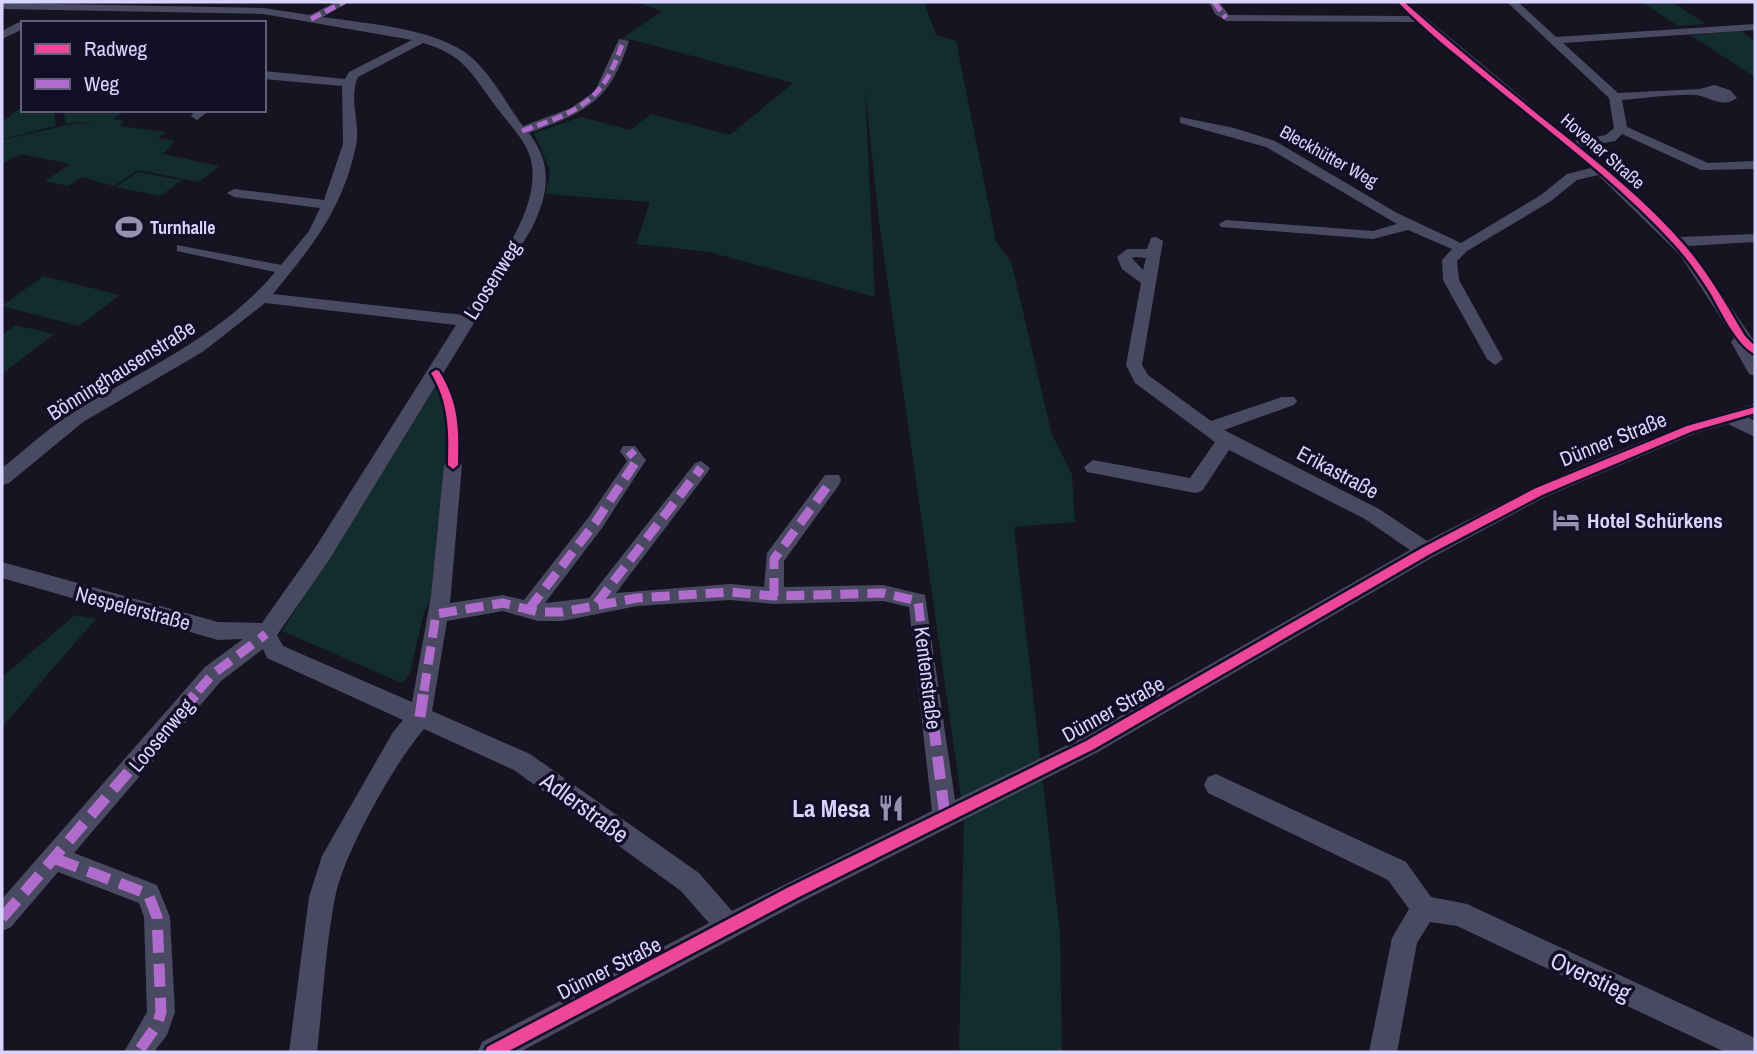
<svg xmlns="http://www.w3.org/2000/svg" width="1757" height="1054" font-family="'Archivo Narrow',sans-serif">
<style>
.green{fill:#132c2d}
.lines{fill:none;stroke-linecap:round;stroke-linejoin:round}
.minor{fill:#4a4962;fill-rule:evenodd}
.quiet-far2{stroke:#b06ccc;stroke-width:5;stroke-dasharray:11 5;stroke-linecap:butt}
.quiet-far1{stroke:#b06ccc;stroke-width:9;stroke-dasharray:18 9;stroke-linecap:butt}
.quiet{stroke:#b06ccc;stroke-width:11;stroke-dasharray:23 11;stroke-linecap:butt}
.cycleway-casing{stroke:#130f26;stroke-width:5}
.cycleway{fill:#ed469a;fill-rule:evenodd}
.labels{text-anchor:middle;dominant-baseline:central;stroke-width:7;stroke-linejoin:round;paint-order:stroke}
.far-street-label{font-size:18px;fill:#d9d4ff;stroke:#130f26}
.far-poi-label{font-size:18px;font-weight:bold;fill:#d9d4ff;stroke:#130f26;text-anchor:start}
.street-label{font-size:21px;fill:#d9d4ff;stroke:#130f26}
.poi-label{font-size:21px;font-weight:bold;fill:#d9d4ff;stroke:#130f26;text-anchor:start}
.near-street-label{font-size:24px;fill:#d9d4ff;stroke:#130f26}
.near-poi-label{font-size:24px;font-weight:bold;fill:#d9d4ff;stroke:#130f26;text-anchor:end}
</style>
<rect width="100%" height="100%" fill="#161421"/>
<g class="green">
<path d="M635,2H924L936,35L956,41L996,242L1011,261L1052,435L1072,475L1075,522L1014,527L1060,933L1062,1052H959L964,818L879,222L865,89L875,297L709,252L636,244L650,202L546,194L550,171L534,133L581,117L630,130L651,114L730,135L793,83L633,40H620L662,11Z"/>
<path d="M1642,2H1672L1706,24L1678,26Z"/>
<path d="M1741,31L1755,41V77L1690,35Z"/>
<path d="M23,106V110H54L56,126L2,139V122Z"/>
<path d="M63,110H125L113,119L124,121L119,126L166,132L158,138L175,141L163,154L219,166L199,182L138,170L114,186L82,177L68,186L45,181L70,164L21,154L2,164V140L76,123L99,124L77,122L66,124Z"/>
<path d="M138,172L182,180L160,196L116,187Z"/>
<path d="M43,276L120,295L79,326L2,306Z"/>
<path d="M16,325L54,334L2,374V335Z"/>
<path d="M437,384L443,389L446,421V473L437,529L434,595L424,612L410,673L402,683L282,631Z"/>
<path d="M75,615L96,619L2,727V677Z"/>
</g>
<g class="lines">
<g class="minor">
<path d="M336,2H349L323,17C368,24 437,28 471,57C492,75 507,105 523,126L571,108L595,91L619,39L629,41C610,102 586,112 529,133C553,165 549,193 532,228L329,560L277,635L283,646L412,702L431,596L444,465L453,458L462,465L450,603L503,595L524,600L588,518L627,461L620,451L623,446H635L646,460L602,528L545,603L589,598L695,463L701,461L710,468L707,473L616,593L730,584L764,587L767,553L825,475H839L841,480L839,485L784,561V587L883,585L925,595L955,800L1082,738L1410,550L1365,519L1229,450L1202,491L1195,493L1087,472L1084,467L1093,460L1190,478L1215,442L1135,383L1126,365L1141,283L1122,269L1117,257L1127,249H1147L1151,238L1156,237L1163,241L1142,365L1148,375L1211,421L1282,397H1294L1297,401L1294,405L1224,430L1379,509L1427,541C1533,486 1640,436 1755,404V416L1749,418L1755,421V437L1728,424L1696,433L1545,497L1433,557L1098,752L801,902L520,1052H478L482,1042L709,923L681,891L514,770L424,729C394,764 343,854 335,898C325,949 323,1001 317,1052H289L309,897L322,856L393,732L403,720L267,658L263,649L221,681L74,853L157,885L170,917L175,1012L167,1035L154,1052H124L147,1012L144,917L139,903L58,872L11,927L2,931V899L205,667L243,639L218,640L2,578V562L218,622L262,623L315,548L456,325L265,303L204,351L83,422L9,483L2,485V468C25,450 48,428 74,412C143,369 222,336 275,272L177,251V245L281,265L309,231L320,208L234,197L227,193L234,189L324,200L343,144L342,86L264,79V71L345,79L349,72L412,40L263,14L2,9V3L263,8L310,15ZM423,43C462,54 471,72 494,104C504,118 518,132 526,147C553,199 490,272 463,315L273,294C313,245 342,210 356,146C361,124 348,99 358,77ZM1135,257L1146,258L1143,270L1132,258ZM730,600L774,604L883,601L909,607L932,811L732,911L699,873L530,754L432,711L447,621L503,611L538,621H562L637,606Z"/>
<path d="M1209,2H1219L1229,15L1409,16L1396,2H1407L1574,141L1606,135L1614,128L1609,98L1507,2H1518L1556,37L1755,24V30L1563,43L1618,93L1700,89L1714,85L1730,90L1737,98C1725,107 1713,100 1701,96C1689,92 1638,99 1622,100L1627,127L1708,163L1755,161V169L1701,170L1622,134L1615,141L1582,147L1681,237L1755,234V242L1688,246L1755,342V376L1749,374L1731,342L1734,338L1680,255L1598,175L1577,180L1551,201L1467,251L1457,261L1459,280L1503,359L1495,365L1487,359L1443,280L1442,260L1452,249L1408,230L1373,239L1221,227L1219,224L1226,220L1373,231L1397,224L1266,147L1180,123V117L1234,128L1275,141L1397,213L1461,243L1541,195L1567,174L1591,168L1417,22L1226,21L1215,14Z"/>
<path d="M19,22L28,23H23V29L2,39V31Z"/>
<path d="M196,110H210L197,120L191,116Z"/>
<path d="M1216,774L1406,862L1431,897L1467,904L1755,1038V1052H1725L1457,926L1430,922L1417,943L1397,1052H1369L1392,938L1409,909L1388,880L1208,793L1204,785L1208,777Z"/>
</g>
<g class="quiet-far2">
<path d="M1214,2L1226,18"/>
<path d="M311,19L344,2"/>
<path d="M522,131C579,111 604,102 623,41"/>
</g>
<g class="quiet-far1">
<path d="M774,596V559L832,480"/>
<path d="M597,603L701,468"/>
<path d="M529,609L595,523L637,460L629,451"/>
<path d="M198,691L213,674L266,634"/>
<path d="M424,691L436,614L503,603L538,612H562L637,598L730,592L774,596L883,593L918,601L929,691"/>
</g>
<g class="quiet">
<path d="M929,689L945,816"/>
<path d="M420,717L424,689"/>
<path d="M56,859L148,894L157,917L161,1012L157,1025L138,1052"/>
<path d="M2,918L200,689"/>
</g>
<g class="cycleway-casing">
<g id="cycleway">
<path d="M1398,2H1404C1453,46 1504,87 1556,129C1601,165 1648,203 1686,247C1709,274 1727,306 1745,336L1755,346V354C1736,345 1720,309 1709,291C1698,274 1687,258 1674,244C1617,181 1547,130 1482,76C1453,52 1424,29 1398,2Z"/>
<path d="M436,370L439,371C459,403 459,429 458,465L453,469L448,465C449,432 449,402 431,373Z"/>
<path d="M1755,407V413L1693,431L1542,495L1430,554L1094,749L797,898L507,1052H485L487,1047L787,888L1086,741L1422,548L1534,489L1687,426Z"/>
</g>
</g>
<use href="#cycleway" class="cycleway"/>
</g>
<defs>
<g id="stadium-bare" transform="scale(2.1)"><path d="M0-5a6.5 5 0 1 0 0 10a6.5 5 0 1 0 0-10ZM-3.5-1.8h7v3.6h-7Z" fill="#9591b1" stroke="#130f26" stroke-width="2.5" paint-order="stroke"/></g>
<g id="hotel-bare" transform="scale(2.1)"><path d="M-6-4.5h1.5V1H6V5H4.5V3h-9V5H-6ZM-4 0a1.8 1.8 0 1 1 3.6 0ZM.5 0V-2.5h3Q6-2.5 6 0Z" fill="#9591b1" stroke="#130f26" stroke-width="2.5" paint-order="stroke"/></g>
<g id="restaurant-bare" transform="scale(2.1)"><path d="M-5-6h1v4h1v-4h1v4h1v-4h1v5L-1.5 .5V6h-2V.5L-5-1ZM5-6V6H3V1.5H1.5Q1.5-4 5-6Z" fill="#9591b1" stroke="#130f26" stroke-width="2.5" paint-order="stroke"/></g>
</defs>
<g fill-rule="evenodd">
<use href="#stadium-bare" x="129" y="227"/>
<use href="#hotel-bare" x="1566" y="520"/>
<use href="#restaurant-bare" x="891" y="808"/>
</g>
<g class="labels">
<g class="far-street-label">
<text transform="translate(1603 151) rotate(41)">Hovener Straße</text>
<text transform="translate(1329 156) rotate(29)">Bleckhütter Weg</text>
</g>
<g class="far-poi-label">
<text x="150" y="227">Turnhalle</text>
</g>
<g class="street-label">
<text transform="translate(492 280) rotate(-58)">Loosenweg</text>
<text transform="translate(121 370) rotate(-32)">Bönninghausenstraße</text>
<text transform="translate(1613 439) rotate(-22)">Dünner Straße</text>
<text transform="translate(1338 472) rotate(28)">Erikastraße</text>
<text transform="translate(133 608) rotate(15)">Nespelerstraße</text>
<text transform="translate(928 678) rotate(83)">Kentenstraße</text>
<text transform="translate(1113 709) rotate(-29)">Dünner Straße</text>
<text transform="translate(161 735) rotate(-50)">Loosenweg</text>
<text transform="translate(609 968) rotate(-27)">Dünner Straße</text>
</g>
<g class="poi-label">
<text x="1587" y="520">Hotel Schürkens</text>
</g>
<g class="near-street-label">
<text transform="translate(585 807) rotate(36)">Adlerstraße</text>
<text transform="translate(1591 976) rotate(25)">Overstieg</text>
</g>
<g class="near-poi-label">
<text x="870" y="808">La Mesa</text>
</g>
</g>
<rect width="1757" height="1054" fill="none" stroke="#d9d4ff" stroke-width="7"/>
<rect x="21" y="21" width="245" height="91" fill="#130f26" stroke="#625e7d" stroke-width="2"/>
<rect x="35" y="44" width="35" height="10" fill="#ed469a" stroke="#625e7d" stroke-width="2"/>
<text x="84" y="56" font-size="21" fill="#d9d4ff">Radweg</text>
<rect x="35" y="79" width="35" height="10" fill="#b06ccc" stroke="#625e7d" stroke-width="2"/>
<text x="84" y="91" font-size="21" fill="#d9d4ff">Weg</text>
</svg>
